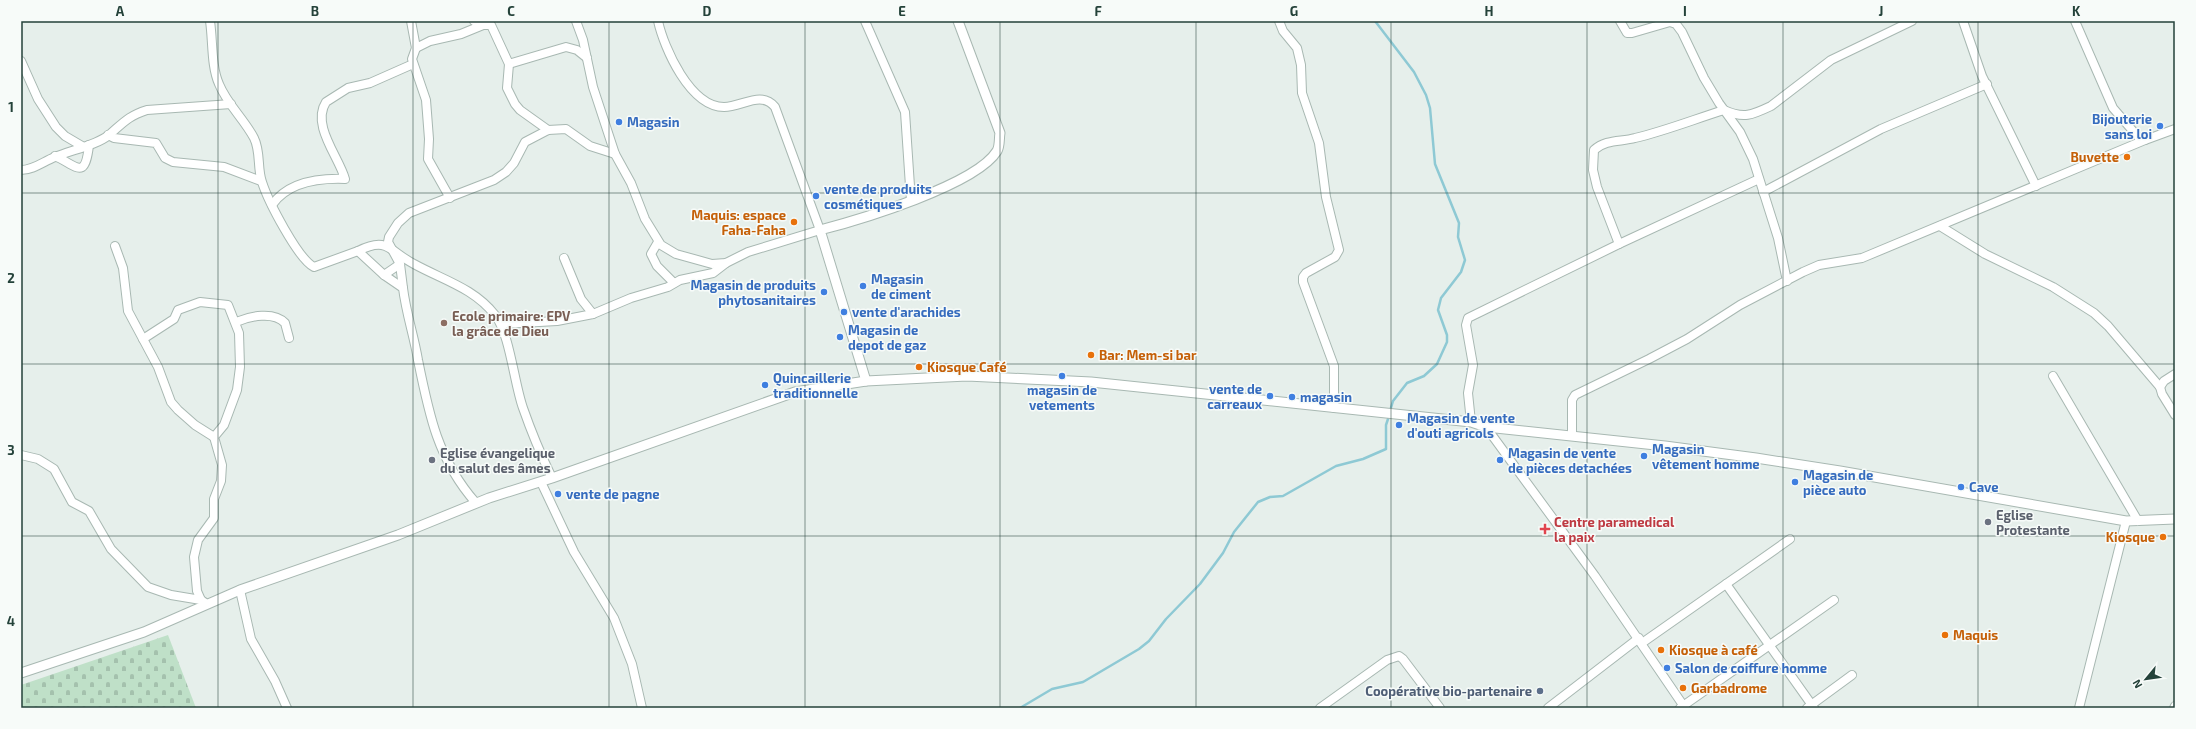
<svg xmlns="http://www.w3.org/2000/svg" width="2196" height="729" font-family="'Exo 2',sans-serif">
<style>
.cemetery{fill:url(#cemetery-stones)}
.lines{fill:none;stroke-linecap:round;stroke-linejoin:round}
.stream{stroke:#8ec9d4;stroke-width:2.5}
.minor-casing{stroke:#a8b8b2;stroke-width:10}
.tertiary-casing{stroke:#a8b8b2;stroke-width:11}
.minor{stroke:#fff;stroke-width:8}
.tertiary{stroke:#fff;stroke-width:9}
.grid{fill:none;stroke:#24423a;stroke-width:1;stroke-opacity:0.55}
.shop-dot{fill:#3f7fe0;stroke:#f7fbf9;stroke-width:1.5}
.food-dot{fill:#e8710a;stroke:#f7fbf9;stroke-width:1.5}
.education-dot{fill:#8d6e63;stroke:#f7fbf9;stroke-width:1.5}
.worship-dot{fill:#6b7280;stroke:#f7fbf9;stroke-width:1.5}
.health-dot{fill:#e0444e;stroke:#f7fbf9;stroke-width:1.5}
.service-dot{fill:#5c6f8a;stroke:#f7fbf9;stroke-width:1.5}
.labels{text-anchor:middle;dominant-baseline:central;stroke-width:3;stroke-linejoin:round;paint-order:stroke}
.shop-label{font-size:13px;font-weight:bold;fill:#366cbe;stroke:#f7fbf9;text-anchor:start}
.food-label{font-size:13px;font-weight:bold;fill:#c56008;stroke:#f7fbf9;text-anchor:start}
.education-label{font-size:13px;font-weight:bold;fill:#785e54;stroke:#f7fbf9;text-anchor:start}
.worship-label{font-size:13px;font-weight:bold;fill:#5b616d;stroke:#f7fbf9;text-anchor:start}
.health-label{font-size:13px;font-weight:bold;fill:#be3a42;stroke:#f7fbf9;text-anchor:start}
.service-label{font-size:13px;font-weight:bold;fill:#4e5e75;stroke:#f7fbf9;text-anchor:end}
.neatline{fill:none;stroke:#24423a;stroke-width:1.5}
.grid-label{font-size:13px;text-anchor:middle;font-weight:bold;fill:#24423a}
</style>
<defs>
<pattern id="cemetery-stones" width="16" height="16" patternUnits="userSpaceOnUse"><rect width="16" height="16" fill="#bfe0c8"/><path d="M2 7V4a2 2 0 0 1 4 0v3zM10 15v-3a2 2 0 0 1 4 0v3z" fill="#a4c1ad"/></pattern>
</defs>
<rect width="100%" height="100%" fill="#e6efeb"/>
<path class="cemetery" d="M168,635L196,708H21V685Z"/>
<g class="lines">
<g class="stream">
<path d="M1375,21L1414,72L1426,95L1430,108L1435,164L1459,223L1458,237L1465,260L1461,272L1441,298L1438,310L1447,335V342L1437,364L1424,376L1407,383L1393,401L1390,411"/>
<path d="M1020,708L1052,689L1083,682L1139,649L1149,641L1166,619L1200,584L1223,553L1234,532L1258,502L1270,497L1283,496L1336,466L1363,459L1386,449V425L1389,416"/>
</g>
<g class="minor-casing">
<g id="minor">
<path d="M210,21C213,41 211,66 219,84C227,104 244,119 254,138C261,152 257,168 262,182C268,201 298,259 314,267L358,251L384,275L403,288C406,313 414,336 418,360C429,415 438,460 476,503"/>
<path d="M411,21L416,48L412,59L426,100L429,139L428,159L450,198"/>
<path d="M474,21L483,25H491L509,64L507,88L515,104L520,110L548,130"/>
<path d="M576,21L583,40L593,87L615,154L631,183L645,219L661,245L676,254L712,264L726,263L748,252L820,230L775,107C761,90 742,107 724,107C690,107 664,48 658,21"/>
<path d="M865,21L905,112L911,201"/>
<path d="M1279,21L1283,31L1297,48L1301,65L1302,93L1319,143L1326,197L1339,250L1335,257L1306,273L1303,277V282L1334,366V408"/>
<path d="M1620,21L1627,33H1632L1670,22L1676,24L1682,32L1704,78L1719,103L1740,132L1753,159L1778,238L1787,281"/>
<path d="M1963,21L1982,76L2036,186"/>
<path d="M2075,21L2113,108L2139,138L2145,140"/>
<path d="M416,48L430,41L461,34L483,25"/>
<path d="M21,61L38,99L56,127L65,136L82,146"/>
<path d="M509,64L566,47L577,50L587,58"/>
<path d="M108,135L114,138L156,143L165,158L173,162L224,167L261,181"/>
<path d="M55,156C77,166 85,181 89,145"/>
<path d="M21,170C34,170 44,161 55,157C71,150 95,146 109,135C123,123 128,116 147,110L231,104"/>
<path d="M1763,192L1881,129L1987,84"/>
<path d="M272,205C288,182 318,178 345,179C339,157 311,125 326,102L348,88L370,83L413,64"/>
<path d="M1940,226L1985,254L2053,287L2094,313L2108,326L2160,387L2162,394L2175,415"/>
<path d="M658,242L651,254L657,266L674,283"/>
<path d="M1619,244L1597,187L1593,170L1594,150C1606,139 1621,142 1635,138C1665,131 1695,119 1724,110C1744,119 1752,115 1771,106L1831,60L1912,21"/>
<path d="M115,246L123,268L128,311L158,367L171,402L178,410L195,425L214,437"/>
<path d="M358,251C388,236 389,251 414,264C443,280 474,288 495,315C510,334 514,383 523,408C531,431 541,455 552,478"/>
<path d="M564,258L581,299L593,314"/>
<path d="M384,275L400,264"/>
<path d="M403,288L400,264L388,242L389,237L398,223L409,213L494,180L506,172L514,163L525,142L548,130L566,129L590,146L615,154"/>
<path d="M236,322C250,316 274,311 285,323L289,338"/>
<path d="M501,324L557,321L593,314L631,298L668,287L680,280L713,273L726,263"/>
<path d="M143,339L174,319L178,310L200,302L228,305L239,333L240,367L237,390L224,425L214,437L222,465L221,481L214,499V518L198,540L194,557L197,591L201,600L207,604"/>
<path d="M2053,376L2138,521"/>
<path d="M2160,387L2164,381L2175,374"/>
<path d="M1471,422L1468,393L1473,365L1466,325L1468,318L1619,244L1759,179"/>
<path d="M1486,427L1595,576L1685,708"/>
<path d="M1572,436V400L1575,395L1649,359L1687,339L1740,305L1803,272L1819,265L1862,258L2145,140L2175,129"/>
<path d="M21,455L38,459L54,469L72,502L89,511L111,549L148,587L171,595L201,600"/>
<path d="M541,482L574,552L614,618L632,664L642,708"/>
<path d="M1726,584L1814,708"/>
<path d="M240,590L251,639L275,681L287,708"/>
<path d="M1642,643L1790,539"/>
<path d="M1320,708L1387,660L1399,656L1403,659L1440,708"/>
<path d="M1548,708L1639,638"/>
<path d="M1680,708L1834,600"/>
<path d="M1807,708L1852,675"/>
<path d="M2079,708L2126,521"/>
<path d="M2174,708L2175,706"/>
</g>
</g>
<g class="tertiary-casing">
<g id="tertiary">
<path d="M866,381L820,230C859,220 976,185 997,151C1000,146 999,138 1000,133L958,21"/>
<path d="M21,673L144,632L240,590L398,535L489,498L552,478L795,392L866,381L967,376L1091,382L1471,422L1486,427L1665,446L1756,458L1840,471L2126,521L2175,519"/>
</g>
</g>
<use href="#minor" class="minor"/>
<use href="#tertiary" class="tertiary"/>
</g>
<path class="grid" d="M218,21V708M413,21V708M609,21V708M805,21V708M1000,21V708M1196,21V708M1391,21V708M1587,21V708M1783,21V708M1978,21V708M21,193H2175M21,364H2175M21,536H2175"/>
<g class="shop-dot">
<circle cx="619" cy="122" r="4"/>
<circle cx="2160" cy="126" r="4"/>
<circle cx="816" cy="196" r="4"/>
<circle cx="863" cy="286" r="4"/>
<circle cx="824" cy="292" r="4"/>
<circle cx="844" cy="312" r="4"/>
<circle cx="840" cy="337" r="4"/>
<circle cx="1062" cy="376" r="4"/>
<circle cx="765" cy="385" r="4"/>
<circle cx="1270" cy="396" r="4"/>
<circle cx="1292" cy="397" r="4"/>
<circle cx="1399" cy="425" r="4"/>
<circle cx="1644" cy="456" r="4"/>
<circle cx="1500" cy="460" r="4"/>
<circle cx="1795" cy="482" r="4"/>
<circle cx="1961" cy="487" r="4"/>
<circle cx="558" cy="494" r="4"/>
<circle cx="1667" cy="668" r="4"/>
</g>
<g class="food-dot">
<circle cx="2127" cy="157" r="4"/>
<circle cx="794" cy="222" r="4"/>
<circle cx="1091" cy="355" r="4"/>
<circle cx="919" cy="367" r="4"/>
<circle cx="2163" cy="537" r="4"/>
<circle cx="1945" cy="635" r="4"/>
<circle cx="1661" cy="650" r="4"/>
<circle cx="1683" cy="688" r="4"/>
</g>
<circle class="education-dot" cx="444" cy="323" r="4"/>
<g class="worship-dot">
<circle cx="432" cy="460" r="4"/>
<circle cx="1988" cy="522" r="4"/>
</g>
<path class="health-dot" d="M1543 523h4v4h4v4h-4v4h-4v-4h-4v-4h4z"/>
<circle class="service-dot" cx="1540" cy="691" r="4"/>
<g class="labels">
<g class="shop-label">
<text x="2152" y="119" text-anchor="end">Bijouterie<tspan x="2152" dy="15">sans loi</tspan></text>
<text x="627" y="122">Magasin</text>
<text x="824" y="189">vente de produits<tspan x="824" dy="15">cosmétiques</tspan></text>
<text x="871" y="279">Magasin<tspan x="871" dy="15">de ciment</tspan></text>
<text x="816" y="285" text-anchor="end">Magasin de produits<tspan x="816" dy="15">phytosanitaires</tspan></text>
<text x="852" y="312">vente d'arachides</text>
<text x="848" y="330">Magasin de<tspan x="848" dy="15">depot de gaz</tspan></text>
<text x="773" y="378">Quincaillerie<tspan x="773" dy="15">traditionnelle</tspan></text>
<text x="1262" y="389" text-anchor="end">vente de<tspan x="1262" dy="15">carreaux</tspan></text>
<text x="1062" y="390" text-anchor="middle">magasin de<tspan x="1062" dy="15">vetements</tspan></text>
<text x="1300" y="397">magasin</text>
<text x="1407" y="418">Magasin de vente<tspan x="1407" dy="15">d'outi agricols</tspan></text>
<text x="1652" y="449">Magasin<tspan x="1652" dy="15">vêtement homme</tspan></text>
<text x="1508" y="453">Magasin de vente<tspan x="1508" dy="15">de pièces detachées</tspan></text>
<text x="1803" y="475">Magasin de<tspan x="1803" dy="15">pièce auto</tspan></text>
<text x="1969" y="487">Cave</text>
<text x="566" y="494">vente de pagne</text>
<text x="1675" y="668">Salon de coiffure homme</text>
</g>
<g class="food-label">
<text x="2119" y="157" text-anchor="end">Buvette</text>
<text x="786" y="215" text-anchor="end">Maquis: espace<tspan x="786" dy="15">Faha-Faha</tspan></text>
<text x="1099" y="355">Bar: Mem-si bar</text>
<text x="927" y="367">Kiosque Café</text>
<text x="2155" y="537" text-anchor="end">Kiosque</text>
<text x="1953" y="635">Maquis</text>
<text x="1669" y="650">Kiosque à café</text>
<text x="1691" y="688">Garbadrome</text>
</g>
<g class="education-label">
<text x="452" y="316">Ecole primaire: EPV<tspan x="452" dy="15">la grâce de Dieu</tspan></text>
</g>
<g class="worship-label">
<text x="440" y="453">Eglise évangelique<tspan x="440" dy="15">du salut des âmes</tspan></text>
<text x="1996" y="515">Eglise<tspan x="1996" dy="15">Protestante</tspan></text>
</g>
<g class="health-label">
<text x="1554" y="522">Centre paramedical<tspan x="1554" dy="15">la paix</tspan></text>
</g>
<g class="service-label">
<text x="1532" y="691">Coopérative bio-partenaire</text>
</g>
</g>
<rect width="2196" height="729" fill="none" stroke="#f7fbf9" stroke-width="44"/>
<g transform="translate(2146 679) rotate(241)" stroke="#f7fbf9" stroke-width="3" paint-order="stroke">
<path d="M0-3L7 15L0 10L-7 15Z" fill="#24423a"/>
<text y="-6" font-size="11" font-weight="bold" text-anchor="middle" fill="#24423a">N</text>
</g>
<rect x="22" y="22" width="2152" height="685" class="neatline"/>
<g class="grid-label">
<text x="120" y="16">A</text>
<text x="315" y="16">B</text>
<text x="511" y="16">C</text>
<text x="707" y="16">D</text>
<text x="902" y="16">E</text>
<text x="1098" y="16">F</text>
<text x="1294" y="16">G</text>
<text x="1489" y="16">H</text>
<text x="1685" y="16">I</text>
<text x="1881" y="16">J</text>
<text x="2076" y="16">K</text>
<text x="11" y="112">1</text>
<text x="11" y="283">2</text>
<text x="11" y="455">3</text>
<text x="11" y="626">4</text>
</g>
</svg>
